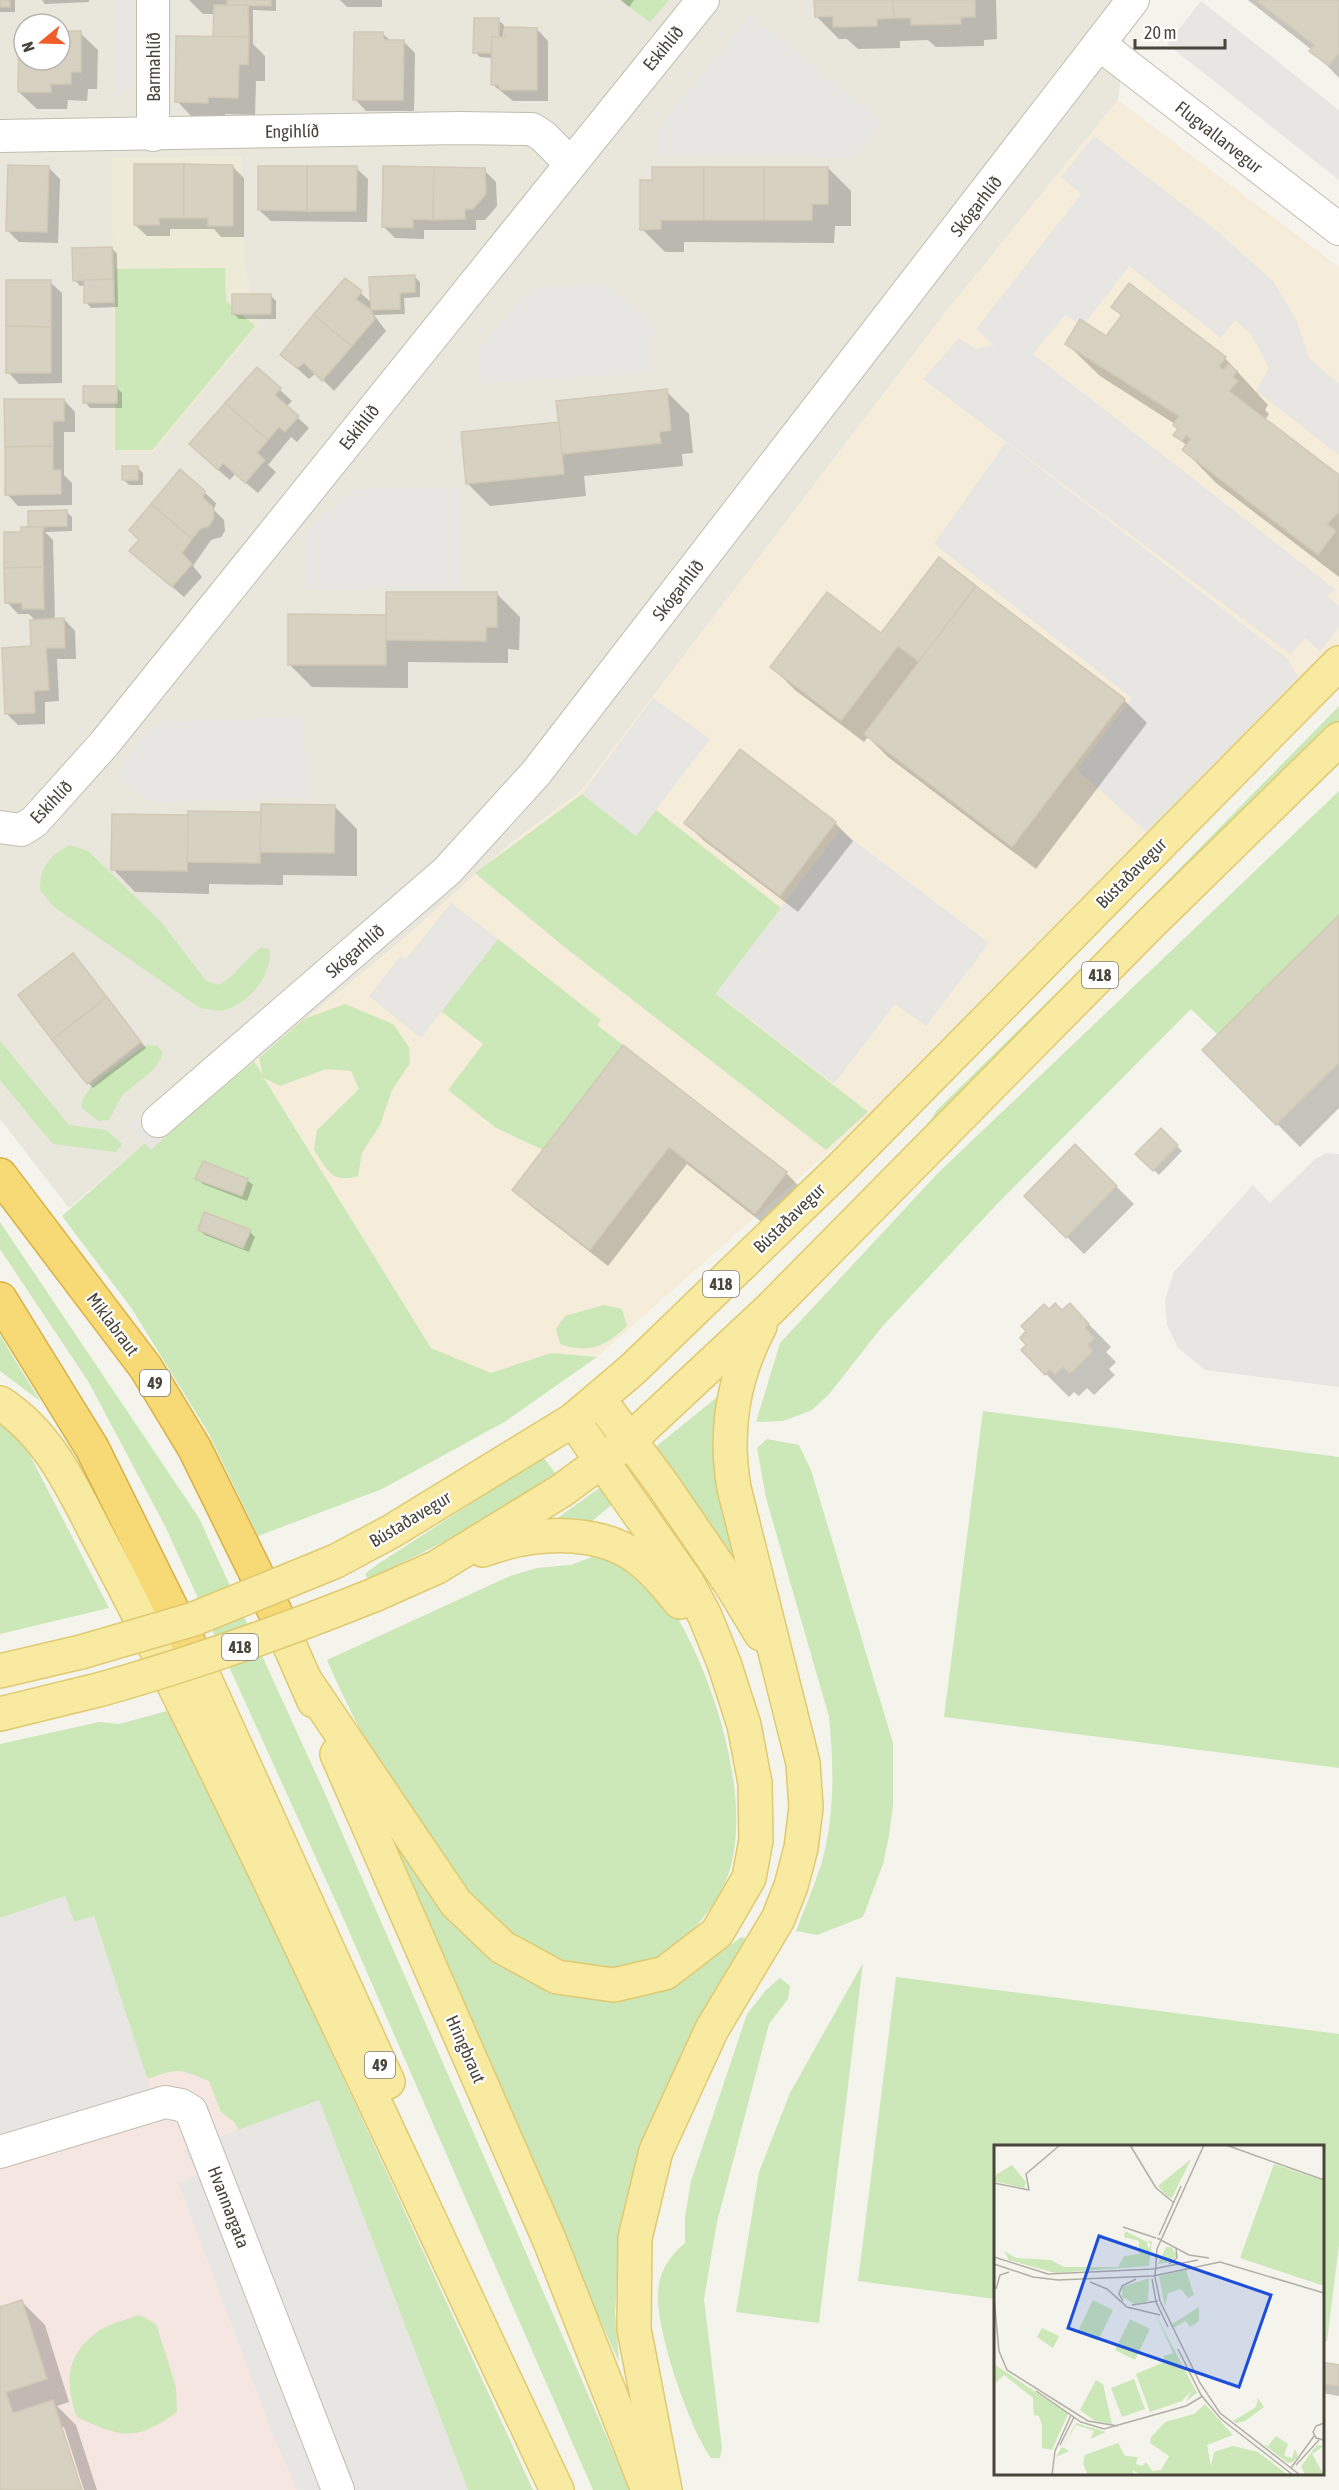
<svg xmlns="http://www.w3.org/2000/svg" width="1339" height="2490" font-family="'Asap Condensed',sans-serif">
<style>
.residential{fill:#e9e6db;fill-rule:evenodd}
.commercial{fill:#f5edda}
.education{fill:#edead7}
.medical{fill:#f5e6e1}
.green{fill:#cce7b8}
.parking{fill:#e8e6e3}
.shadow{fill:#0003}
.building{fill:#d7d1c2;stroke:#d1c9b6;stroke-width:1.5}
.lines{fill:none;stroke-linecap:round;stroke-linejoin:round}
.street-casing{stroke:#c1bdaf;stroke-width:34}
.primary-casing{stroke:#dfca71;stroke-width:36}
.highway-casing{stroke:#d6b145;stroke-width:36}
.street{stroke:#fff;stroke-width:32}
.primary{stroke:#f9eaa1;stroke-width:33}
.highway{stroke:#f7da76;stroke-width:33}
.primary-bridge-casing{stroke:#dfca71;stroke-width:36;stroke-linecap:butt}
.primary-bridge{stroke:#f9eaa1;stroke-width:33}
.labels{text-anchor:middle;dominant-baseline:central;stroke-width:4.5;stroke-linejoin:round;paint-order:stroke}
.shield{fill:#fff;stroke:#807d75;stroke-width:1.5}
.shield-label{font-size:16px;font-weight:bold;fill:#4a453a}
.street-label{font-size:18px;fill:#4a453a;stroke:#fff}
.inset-road{fill:none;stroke:#b1aea5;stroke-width:1.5}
.view{fill:#1d4ed8;fill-opacity:0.15;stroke:#1d4ed8;stroke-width:3}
.inset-edge{fill:none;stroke:#4a453a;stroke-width:3}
</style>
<rect width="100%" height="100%" fill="#f5f4ec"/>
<path class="residential" d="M0,0H1135L1129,8L1118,100L945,313L581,791L511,843L395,946L254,1061L151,1150L145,1143L69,1208L0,1119ZM24,24H60V60H24Z"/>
<path class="commercial" d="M1118,100L1339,267V649L882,1105L597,1357L551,1353L491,1373L431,1348L254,1061L395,946L511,843L581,791L945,313Z"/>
<path class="education" d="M242,156L244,262L258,326L153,453L113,452L112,157Z"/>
<path class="medical" d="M94,1879L478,2490H0V1891Z"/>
<g class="green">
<path d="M620,0H669L650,22Z"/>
<path d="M225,268L226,301L255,326L152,450H115V269Z"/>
<path d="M1339,706V729L923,1132L937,1110L1091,959Z"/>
<path d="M1339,791V1063L1276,1125L1202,1050L1217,1034L1191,1009L1000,1201L881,1328L830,1393L812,1410L783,1421L756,1422L780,1343L938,1173Z"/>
<path d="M582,794L636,836L656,810L781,908L716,994L868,1112L826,1150L562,945L475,873Z"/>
<path d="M70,845L88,851L162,923L206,981L219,985C237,975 245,958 262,947L270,950C272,975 249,1004 224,1010C217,1012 207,1009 200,1008L53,906L40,890C40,867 50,855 70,845Z"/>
<path d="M498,939L601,1020L597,1025L623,1045L543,1150L496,1128L448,1090L483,1044L441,1011Z"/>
<path d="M345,1004L393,1024L409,1047L410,1063L392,1090L380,1125L362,1153L358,1176C331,1184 328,1170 314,1150L317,1130L359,1089L351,1071L326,1069L280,1086L264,1078L431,1348L491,1373L551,1353L597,1357L506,1421L382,1489L258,1536L209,1434L132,1309L62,1216L145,1143L151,1149L254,1061L263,1075L259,1058L304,1019Z"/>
<path d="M0,1041L69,1125L106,1130L122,1144L116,1152L53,1144L0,1080Z"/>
<path d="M146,1045L158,1046L163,1054L154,1069L122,1095L109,1120L98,1121L81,1107C83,1083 127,1060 146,1045Z"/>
<path d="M0,1222L199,1518L322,1787L630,2490H593L341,1913L166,1528L88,1381L0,1249Z"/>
<path d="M604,1305L622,1309L627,1326C604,1347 590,1354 560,1344L556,1329L565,1316Z"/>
<path d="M0,1335L40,1401L0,1371Z"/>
<path d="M721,1394L747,1582L653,1449Z"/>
<path d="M983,1411L1339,1457V1768L944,1717Z"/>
<path d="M0,1420L22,1440L109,1608L0,1634Z"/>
<path d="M767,1439L799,1445L811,1470L893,1743V1805L889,1836L883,1864L863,1917L817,1935L796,1931C804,1909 814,1887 821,1865C835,1817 834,1766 829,1717L766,1498L757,1448Z"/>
<path d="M543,1457L557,1475L485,1521L368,1580L365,1574L378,1564Z"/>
<path d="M602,1486L614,1503L587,1525L552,1522Z"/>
<path d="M601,1554C623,1564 647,1574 662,1594C710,1659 760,1809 724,1885C708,1918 680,1948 646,1963C610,1979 557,1970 525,1946C511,1936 499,1922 486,1910C474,1899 460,1888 450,1876C439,1862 430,1846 420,1831C384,1777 353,1720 327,1660L510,1576L537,1568L570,1565Z"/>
<path d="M167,1711L210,1789L533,2490H468L319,2101L239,2130L234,2122L221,2112L209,2081C177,2068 179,2068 147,2079L94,1916L74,1922L65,1896L0,1918V1744L99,1722L119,1724Z"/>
<path d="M367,1800L496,1960L551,1993L636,1994L680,1983L741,1937L753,1940L717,1994L644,2136L621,2231L615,2311L619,2362Z"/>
<path d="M863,1963L819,2323L736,2312L759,2172L790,2093Z"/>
<path d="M896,1977L1339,2034V2245L1327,2341H1322V2146H996L995,2299L858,2281Z"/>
<path d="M780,1978L790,1986L788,1999L769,2024L717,2222L704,2299L722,2448L720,2458H711C689,2427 656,2331 658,2293C659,2271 669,2257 685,2243V2217L691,2181L747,2014L766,1990Z"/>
<path d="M139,2315L156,2324L176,2387L177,2412C134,2442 123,2438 77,2417C65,2383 65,2357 96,2333C107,2324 126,2320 139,2315Z"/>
</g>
<g class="parking">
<path d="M116,0H141L140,83L116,95Z"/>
<path d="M1201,1L1339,110V180L1167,44Z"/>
<path d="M750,15L882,122L853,158L658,155V129Z"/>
<path d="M1094,136L1217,231L1274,282L1297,321L1309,358L1339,384V455L1256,391L1269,368L1251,334L1235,320L1221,338L1129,266L1083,326L1065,315L1033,354L1336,590L1327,596L1339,606V628L1320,651L1305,638L1290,654L923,379L959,338L976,349L994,345L976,329L1081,194L1061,177Z"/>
<path d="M605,283L658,331L649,341L651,372L481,383L479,348L531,289Z"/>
<path d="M1006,442L1288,659L1298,678L1147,832L1077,770L1132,698L934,544Z"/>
<path d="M461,488L462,588L306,590L305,534L351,489Z"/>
<path d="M653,698L710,739L636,836L582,794Z"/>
<path d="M305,716L309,797L151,803L115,775L157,722Z"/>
<path d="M840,830L989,943L926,1026L895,1004L834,1084L716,993Z"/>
<path d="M451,903L498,939L421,1038L369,996L401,956L406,959Z"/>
<path d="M147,1108L169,1132L151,1150L129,1126Z"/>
<path d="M1326,1153L1339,1154V1387L1205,1370L1178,1348L1167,1325L1165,1300L1174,1272L1253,1185L1270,1203L1315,1159Z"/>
<path d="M65,1896L74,1922L94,1916L153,2096L0,2146V1918Z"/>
<path d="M319,2100L468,2490H297L273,2435L178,2182L198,2175L184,2150Z"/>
</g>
<g class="shadow">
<rect x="0" y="0" width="15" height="12"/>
<path d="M42,0H89V2L45,4Z"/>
<path d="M189,0H276V11L253,10V44L265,56V81H256L255,115L225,114V120L194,119L177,101L214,38L215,14H203Z"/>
<path d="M340,0H382V7H347Z"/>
<path d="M621,0H634L629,7Z"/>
<path d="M816,0H996L997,39L984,40V46L936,47L928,40L900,41V48L858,49L847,39H839L816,16Z"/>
<path d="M1248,0H1339V78L1312,50Z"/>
<path d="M498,20L504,25L503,39L537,29L548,41V101H513L492,84L493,58L480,57L475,52Z"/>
<path d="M24,32V60H60V32L80,33L98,50L97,89H88L87,101L68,100L67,109H37L19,92Z"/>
<path d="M383,34L391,41H403L415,53L414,111H366L355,99Z"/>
<path d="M232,166L244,178V237H221L214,229H170V236H147L135,225Z"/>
<path d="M48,167L60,179L58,243L19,242L7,230Z"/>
<path d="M356,168L368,179L367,222L271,221L259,210Z"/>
<path d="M828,168L851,191V226H835L834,243L684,242V252H665L642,229V182Z"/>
<path d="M484,170L496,182L497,206L485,220H476V230H424V239L395,238L383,226Z"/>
<path d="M112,248L117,254L118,307L91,308L86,302L85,285L80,286L75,280Z"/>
<path d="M414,276L420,282V297L404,298L405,314L374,315L386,331L334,391L316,373L309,379L282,355L345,280L372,303Z"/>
<path d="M50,282L62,293V383L19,384L8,372Z"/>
<path d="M271,296L276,301V319H239L234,314Z"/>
<path d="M1113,307L1225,358L1268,405L1265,410L1269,414L1265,420L1339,477V577L1216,483L1184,450L1187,446L1175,435L1179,429L1175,424L1100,376L1067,344L1107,338L1123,316Z"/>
<path d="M257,369L292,401L286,407L309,428L297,442L291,437L268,465L276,472L258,493L235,474L230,480L202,456Z"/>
<path d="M116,387L122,393V408H90L85,402Z"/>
<path d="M666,391L689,414L693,453L682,454L683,466L584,476L586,496L490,506L467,483L561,424Z"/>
<path d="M64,400L75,412V432H64V475L72,483V505L18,506L7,494Z"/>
<path d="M138,468L143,473V485H129L123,479Z"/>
<path d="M204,492L216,503L214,510L224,520L225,531L221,537L211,540L193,566L202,577L184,597L131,551Z"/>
<path d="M67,512L72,517V531L45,532L53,540L55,620L64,619L75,631L76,659H57L59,701L45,702V724L18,725L7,714L33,648L36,621L29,614H18L7,602L23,533L30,528L29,513Z"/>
<path d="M497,594L520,617L519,650L508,649V663L408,662V688L312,687L289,664L387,617Z"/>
<path d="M881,635L1124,700L1147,723L1036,869L888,757L868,737L864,742L795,690L772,667Z"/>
<path d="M741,751L835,823L853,841L798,912L703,840L686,823Z"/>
<path d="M334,806L357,829V876L283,875V885L209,884V894L135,892L113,869L189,817Z"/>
<path d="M1339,917V1108L1300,1147L1204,1050Z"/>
<path d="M78,960L146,1048L93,1088L88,1083Z"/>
<path d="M624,1047L786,1173L804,1191L773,1231L687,1164L608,1266L532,1207L514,1189Z"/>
<path d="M1161,1130L1182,1151L1159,1175L1137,1154Z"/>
<path d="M1075,1146L1134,1204L1084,1254L1026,1196Z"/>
<path d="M197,1178L247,1180L253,1185L247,1201L203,1184Z"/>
<path d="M199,1230L250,1232L255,1237L249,1252L205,1235Z"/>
<path d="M1070,1305L1111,1347L1106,1352L1116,1362L1109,1369L1115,1375L1094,1395L1087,1388L1079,1396L1074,1392L1069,1397L1046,1374L1049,1311L1062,1312Z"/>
<path d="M22,2302L45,2325L69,2402L57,2406L76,2425L97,2490H84L64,2427H60L81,2490H0V2309Z"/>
<path d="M1322,2364L1339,2366V2396L1322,2393Z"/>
</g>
<g class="building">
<rect x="0" y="0" width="10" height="7"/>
<path d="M227,0H271V6L227,5Z"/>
<path d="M814,0H893L894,18L877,19V26L833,27V16L815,17Z"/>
<path d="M893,0H975V17H961V24L911,25V18H894Z"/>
<path d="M1255,0H1339V53L1329,66L1309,51L1314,45Z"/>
<path d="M214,5H248L249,37H213Z"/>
<path d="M474,18H499V37H492L491,53H473Z"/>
<path d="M505,27L537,28V90H500L499,85H491L492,37H505Z"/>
<path d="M19,30L24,31V60H60V31H81V72H71V84H51V92H18Z"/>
<path d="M354,32H383L384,40H404L403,100H353Z"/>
<path d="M176,36L249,37L248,65L239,64L238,98L208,97V103L175,102Z"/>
<path d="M134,164H184V218H159V225H134Z"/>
<path d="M184,164L233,165V226H208V218H184Z"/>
<path d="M8,165L49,166L47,232L6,231Z"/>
<path d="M258,166H307V211L258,210Z"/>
<path d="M307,166H357L356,211H307Z"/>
<path d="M383,166L434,167L433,220L413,219V228L382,227Z"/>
<path d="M434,167L485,168L486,194L473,209H465V219L433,220Z"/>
<path d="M652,167H704V220H661V229L640,230V180H652Z"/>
<rect x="704" y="167" width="60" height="53"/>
<path d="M764,167H828V204H812V220H764Z"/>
<path d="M112,247L113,279L73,281L72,248Z"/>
<path d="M415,275V292L400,293V309L371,310L369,277Z"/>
<path d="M345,278L362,291L356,299L371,310L375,319L352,346L313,315Z"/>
<path d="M113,279L114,302L84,303V280Z"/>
<path d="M6,280H51V327L6,326Z"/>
<path d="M1129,283L1226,357L1219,367L1224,370L1228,364L1237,371L1233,377L1238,381L1229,391L1339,475V512L1327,524L1336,531L1318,555L1182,450L1191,439L1186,435L1182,441L1173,435L1178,429L1173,425L1179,416L1065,344L1080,319L1106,336L1122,315L1111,307Z"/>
<rect x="232" y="294" width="39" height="20"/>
<path d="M313,315L352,346L322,381L304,363L297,368L280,355Z"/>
<path d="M6,326L51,327V373H6Z"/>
<path d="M257,367L281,388L275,395L299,416L285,432L279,427L268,440L225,403Z"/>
<rect x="83" y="386" width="34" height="17"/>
<path d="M667,389L671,430L659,432L661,443L562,454L556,401Z"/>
<path d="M4,399H64V421H53V446L5,447Z"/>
<path d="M225,403L268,440L257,453L265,460L245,483L223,463L218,470L189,444Z"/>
<path d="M559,422L564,474L466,484L461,432Z"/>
<path d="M53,446V470H61V494L5,495V447Z"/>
<rect x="122" y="466" width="16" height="14"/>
<path d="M180,469L205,491L203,498L213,507L214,518L209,526L200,529L192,539L151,504Z"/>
<path d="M151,504L192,539L182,553L192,564L172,587L129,551L139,540L129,530Z"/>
<path d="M67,510V526L28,527V511Z"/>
<path d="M21,527H43V567L4,568V532H21Z"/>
<path d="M939,557L976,586L919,662L898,646L841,721L770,667L827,592L881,633Z"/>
<path d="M43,567L44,609H22V603H5L4,568Z"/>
<path d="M976,586L1125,699L1012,847L864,734Z"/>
<path d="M386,592H497V627H486V641L386,640Z"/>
<path d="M288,614L386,615V665H288Z"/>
<path d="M64,618L65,648H46L49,690L34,691L35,713L5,714L2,648L31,646L30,620Z"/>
<path d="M740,749L836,822L780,896L684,823Z"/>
<path d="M261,804L335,805L334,853L260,852Z"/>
<path d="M188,811L261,812L260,863L187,862Z"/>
<path d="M112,814L188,815L187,871L111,870Z"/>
<path d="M1339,915V1063L1276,1125L1202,1050Z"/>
<path d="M73,953L107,997L52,1040L18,995Z"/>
<path d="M107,997L141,1042L87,1084L52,1040Z"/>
<path d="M623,1045L787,1172L755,1214L669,1147L590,1250L512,1190Z"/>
<path d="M1161,1128L1178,1145L1153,1171L1135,1154Z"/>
<path d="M1075,1144L1117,1186L1066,1238L1024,1196Z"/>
<path d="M203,1161L248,1179L242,1196L195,1179Z"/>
<path d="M204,1212L251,1230L243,1248L198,1230Z"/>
<path d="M1055,1303L1062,1310L1070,1303L1089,1324L1085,1328L1095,1338L1088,1345L1093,1351L1070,1374L1063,1367L1055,1375L1050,1370L1045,1375L1021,1350L1026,1345L1020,1338L1026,1331L1021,1326L1044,1304L1049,1309Z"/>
<path d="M22,2300L47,2379L6,2392L13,2413L53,2400L82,2490H0V2307Z"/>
<path d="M1322,2362L1339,2365V2386L1322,2384Z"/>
</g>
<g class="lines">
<g class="street-casing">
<g id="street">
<path d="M1099,44L1339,229"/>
<path d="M153,135V0"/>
<path d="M0,136L460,128L532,129L543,136L570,163"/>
<path d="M0,827L21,830L34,822L104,744L703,0"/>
<path d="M158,1121L447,871L536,773L1133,0"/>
<path d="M0,2152L165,2102L181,2105L191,2111L338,2490"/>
</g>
</g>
<g class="primary-casing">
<g id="primary">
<path d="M599,1399L663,1485L730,1583L761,1634"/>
<path d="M0,1403C52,1436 75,1494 103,1546C127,1591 150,1637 173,1683C306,1950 429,2221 557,2490"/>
<path d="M483,1550C531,1532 595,1527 638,1558C654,1570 667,1586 680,1602"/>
<path d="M336,1561L392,1531L573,1420L633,1369L841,1168L1339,663"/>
<path d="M374,1595L437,1567L561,1491L630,1440L768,1311L1149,925L1339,739"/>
<path d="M275,1612L314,1701"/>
<path d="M189,1644L388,2082"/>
<path d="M0,1671L81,1652"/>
<path d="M305,1680L456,1903L502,1947L557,1977L614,1985L665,1973L717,1933L749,1878L756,1840L755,1783L744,1725L724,1663L705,1616L687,1582L573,1420"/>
<path d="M0,1714L102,1689"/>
<path d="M337,1754L549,2239L648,2490"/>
<path d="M665,2490L634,2329L635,2238L656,2151L712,2029L778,1919L791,1886L801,1848L806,1807L803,1763L734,1488C724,1430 733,1378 760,1326"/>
</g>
</g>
<g class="highway-casing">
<g id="highway">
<path d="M0,1175L146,1368L195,1449L275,1612"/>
<path d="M0,1299L92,1448L189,1644"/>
</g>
</g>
<use href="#street" class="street"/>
<use href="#primary" class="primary"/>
<use href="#highway" class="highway"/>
<g class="primary-bridge-casing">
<g id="primary-bridge">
<path d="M81,1652L194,1619L336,1561"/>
<path d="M102,1689C195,1663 284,1631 374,1595"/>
</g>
</g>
<use href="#primary-bridge" class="primary-bridge"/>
</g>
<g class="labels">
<g class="shield">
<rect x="1082" y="962" width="36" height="26" rx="4.5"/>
<rect x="703" y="1271" width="36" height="26" rx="4.5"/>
<rect x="140" y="1370" width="30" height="26" rx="4.5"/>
<rect x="222" y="1634" width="36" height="26" rx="4.5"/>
<rect x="365" y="2052" width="30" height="26" rx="4.5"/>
</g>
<g class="shield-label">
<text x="1100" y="975">418</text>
<text x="721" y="1284">418</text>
<text x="155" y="1383">49</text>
<text x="240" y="1647">418</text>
<text x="380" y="2065">49</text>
</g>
<g class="street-label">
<text transform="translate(663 48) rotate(-50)">Eskihlíð</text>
<text transform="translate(153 67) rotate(-90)">Barmahlíð</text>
<text transform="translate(292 131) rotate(-1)">Engihlíð</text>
<text transform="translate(1219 137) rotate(38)">Flugvallarvegur</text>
<text transform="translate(976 206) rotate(-52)">Skógarhlíð</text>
<text transform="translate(359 427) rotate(-51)">Eskihlíð</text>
<text transform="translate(678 590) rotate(-52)">Skógarhlíð</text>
<text transform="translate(51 802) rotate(-46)">Eskihlíð</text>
<text transform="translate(1131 873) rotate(-45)">Bústaðavegur</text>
<text transform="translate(355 951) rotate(-41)">Skógarhlíð</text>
<text transform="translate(789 1218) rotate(-44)">Bústaðavegur</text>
<text transform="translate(113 1324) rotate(53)">Miklabraut</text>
<text transform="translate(410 1519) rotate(-31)">Bústaðavegur</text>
<text transform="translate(466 2049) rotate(66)">Hringbraut</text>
<text transform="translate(229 2207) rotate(69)">Hvannargata</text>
</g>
</g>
<g transform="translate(994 2145)">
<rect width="330" height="330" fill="#f5f4ec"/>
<path d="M197,14L178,53L173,51L164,41ZM280,19L330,36V141L246,113ZM18,20L32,37L30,43L0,36V31ZM131,86L153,97L154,104L157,100L153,95L158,97L155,121L61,128L15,115L10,106L22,113L57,115L70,122H124L130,111L145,109V96L130,92ZM172,102H177L183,110L177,117L164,119ZM192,125L200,150L194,153L187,144L174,148L171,162L165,131ZM155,133L154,156L141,159L128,152V142ZM99,155L119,165L104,196L84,186ZM205,162V176L196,182L191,176L180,183L178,179ZM161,168L203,248L192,256L197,246L188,256L156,267L142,229L170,217L173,220L169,211L179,208ZM136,174L156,184L141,215L121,205ZM48,183L65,191L59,203L43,192ZM0,219L74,269L58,305L48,303V280L45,271L40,270L39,253L10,230L0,239ZM140,234L151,264L128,272L117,243ZM102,235L109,239L118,279L101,276L86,265ZM264,253L270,262L251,276L242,278L239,276L262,262ZM211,259L239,290L213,300L217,321L220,307L239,301L264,307L294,330H146L139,325V330H94L89,319L91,310L124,298L131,311L144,312L142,319L148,321L152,317L158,326L167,325L175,311L156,298L157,292L171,277L200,269ZM82,278L112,287L96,294L100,286L82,280L68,302L75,306L62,312ZM282,291L294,299L290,311L298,313L301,304L304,311L299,317L294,318L269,299L274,301ZM323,300L330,301L318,309L330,330H311L307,321Z" fill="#cce7b8"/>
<path class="inset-road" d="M136,0L162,43L179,57M210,0L163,104L161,132L166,156L206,238L226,268L306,330M232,0L330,35M0,38L35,45L32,29L66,0M129,82L162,93M165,90L187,41M163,93L195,110L215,113M0,112L54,129L159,124M0,119L39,132L64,135L159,131M175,119L183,113L182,103M159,124L204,115M159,131L226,117L330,148M158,134L162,157L174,182M96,137L113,144L133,162L166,170M2,144L6,130L15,127M0,153L5,206L13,225L94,276L124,281M129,156L125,149L128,141L142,134M138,160L164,156M184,204L207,250L227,274L299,330M42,246L87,277L110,284L192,261L209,251M330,278L322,281L319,287L322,293L330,295M66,300L80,272M302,320L325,295M297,323L320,291M58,330L61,306L77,270"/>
<path class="view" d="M105,91L277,150L245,242L74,183Z"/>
<rect width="330" height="330" class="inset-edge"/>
</g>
<g transform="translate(42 42) rotate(251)"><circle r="28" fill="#ffffff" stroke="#b7b5b0" stroke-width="1.5"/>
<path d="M0-4.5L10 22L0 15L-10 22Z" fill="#ef5e2a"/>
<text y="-9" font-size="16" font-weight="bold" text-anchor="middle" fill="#4a453a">N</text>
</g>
<path d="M1135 39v9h90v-9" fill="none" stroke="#4a453a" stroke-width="3"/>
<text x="1144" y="39" font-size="18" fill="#4a453a" stroke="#ffffff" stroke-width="4.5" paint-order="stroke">20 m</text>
</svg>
